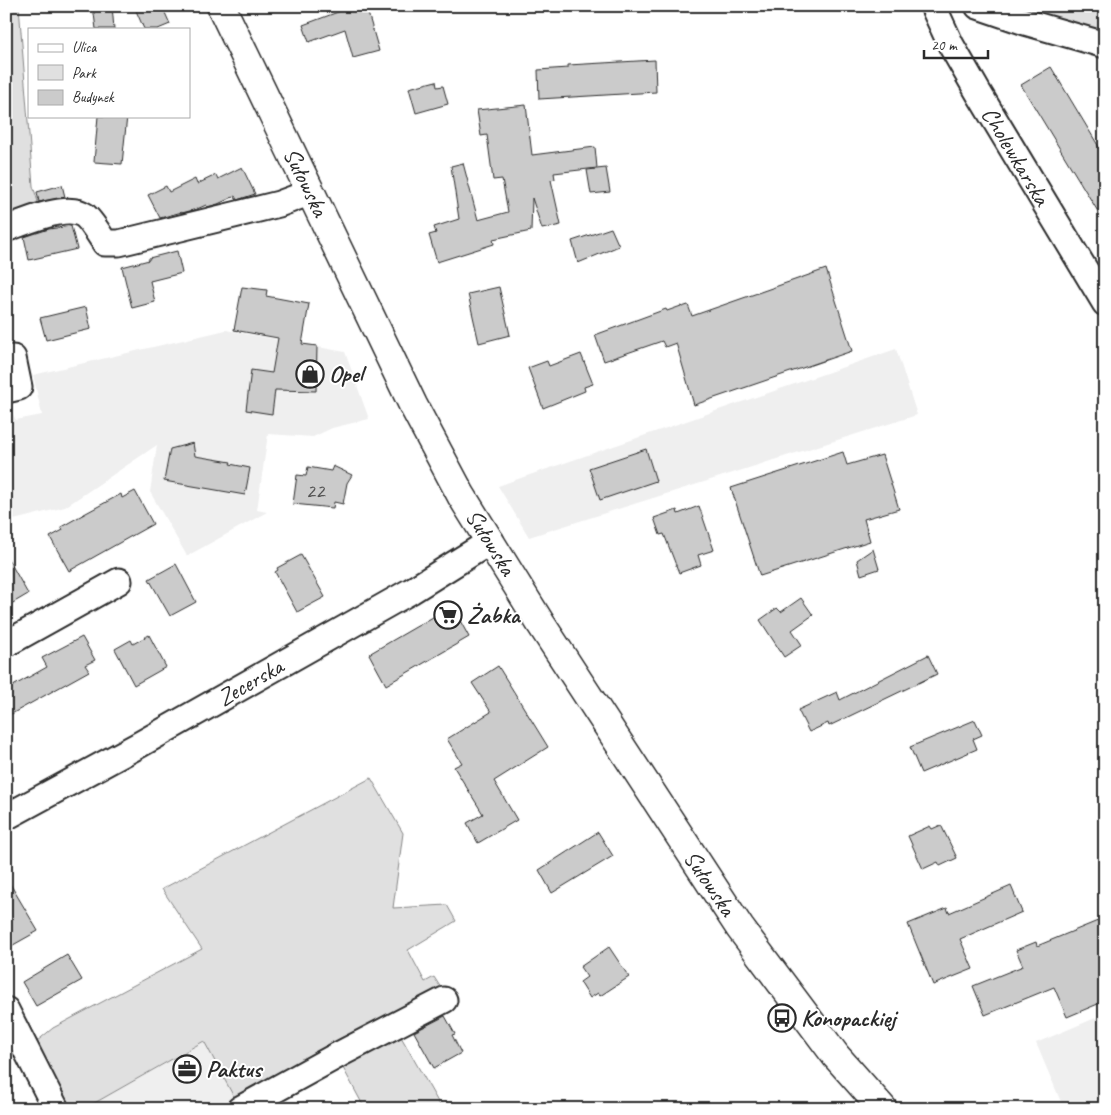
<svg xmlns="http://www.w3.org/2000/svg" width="1111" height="1115" font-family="Caveat,sans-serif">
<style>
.built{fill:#efefef}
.green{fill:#e0e0e0;stroke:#868686}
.building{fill:#cbcbcb;stroke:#2b2b2b}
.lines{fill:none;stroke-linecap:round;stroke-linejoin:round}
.minor-casing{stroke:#2b2b2b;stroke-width:29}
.major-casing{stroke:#2b2b2b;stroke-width:31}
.minor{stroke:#fff;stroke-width:25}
.major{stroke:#fff;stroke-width:28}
.labels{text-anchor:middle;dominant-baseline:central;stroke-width:4;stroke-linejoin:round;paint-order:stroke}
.number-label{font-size:21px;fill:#535353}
.street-label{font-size:24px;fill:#2b2b2b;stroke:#fff}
.poi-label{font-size:24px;font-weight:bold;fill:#2b2b2b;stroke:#fff;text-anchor:start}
</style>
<rect width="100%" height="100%" fill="#fff"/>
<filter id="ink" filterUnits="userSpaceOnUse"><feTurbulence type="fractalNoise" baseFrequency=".02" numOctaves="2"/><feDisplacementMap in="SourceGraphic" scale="10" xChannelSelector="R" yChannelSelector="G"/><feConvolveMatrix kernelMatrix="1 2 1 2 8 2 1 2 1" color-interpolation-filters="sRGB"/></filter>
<g filter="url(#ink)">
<g class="built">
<path d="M226,330L345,352L369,419L332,428L313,437L268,434L257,510L267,512L187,556L150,492L157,445L65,507L6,522V402L16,420L42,415L33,375Z"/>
<path d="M896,349L917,415L529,537L498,486Z"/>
<path d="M1105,1014V1109H1064L1036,1043Z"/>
<path d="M205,1041L234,1097L214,1109H84Z"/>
</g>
<g class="green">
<path d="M6,6H19L33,186L39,205L6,213Z"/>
<path d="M1009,6H1105V34Z"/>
<path d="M371,778L403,833L393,908L447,905L456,921L408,950L425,982L434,977L443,991L348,1045L343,1037L234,1097L204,1041L84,1109H69L36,1042L53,1028L202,949L162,889Z"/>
<path d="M400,1035L442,1109H365L342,1066Z"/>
</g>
<g class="building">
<path d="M93,6H112L114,29H96Z"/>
<path d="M134,6H162L170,24L158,29H144Z"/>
<path d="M345,6H366L379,51L353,58L345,29L309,42L303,25L346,9Z"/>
<path d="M655,60L656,92L539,99L538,70L568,68V65Z"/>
<path d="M1051,67L1105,157V223L1021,85Z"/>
<path d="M436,81L437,87L443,86L448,104L416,113L409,88Z"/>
<path d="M526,105L532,155L595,147L597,168L554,173L555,179L551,180L561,225L542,229L532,198L531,231L493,239L494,244L437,262L429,235L436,233L434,227L459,219L451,166L463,163L478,220L508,212L502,179L493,180L487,135L481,136L477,110Z"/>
<path d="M98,116H127L122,164L94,162Z"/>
<path d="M242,167L255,194L237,200L235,196L218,204L207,207L206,205L197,209L182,213V212L160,218L148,195L166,186L169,192L195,179L197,184L216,175L218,179Z"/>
<path d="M606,168L610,192L591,194L587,170Z"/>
<path d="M62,185L65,197L39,202L37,192Z"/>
<path d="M71,226L77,249L29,260L24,237L49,229Z"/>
<path d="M611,228L619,246L578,263L572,241Z"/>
<path d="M177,251L182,273L150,281L155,302L132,308L122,267L149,260V258Z"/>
<path d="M826,269L852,351L694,405L676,343L665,347L662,341L604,361L595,335L666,309L667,311L681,306L682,307L688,305L692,316Z"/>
<path d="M242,287L267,290L266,296L309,304L302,344L317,346L316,391L275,390L272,414L246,410L251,370L272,373L278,338L234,330Z"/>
<path d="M499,287L510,335L479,343L468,294Z"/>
<path d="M86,307L91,329L46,340L40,318Z"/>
<path d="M581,354L593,384L584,387L585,391L543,408L528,368L547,361L549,366Z"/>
<path d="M193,443L195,456L231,462L230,464L250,468L245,495L164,481L170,449Z"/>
<path d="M646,449L656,481L600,500L589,468Z"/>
<path d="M843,452L847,465L882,455L899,509L864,519L870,541L760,576L731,488Z"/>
<path d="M333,466L352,475L347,483L343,504L334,502L333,508L293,504L297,475L306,476L308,467L331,471Z"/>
<path d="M135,491L153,524L69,571L50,537L63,530L61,527L86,513L121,494L122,498Z"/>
<path d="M699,506L714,550L698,555L701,565L679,573L664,534L660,535L654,518L677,510L678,514Z"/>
<path d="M873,549L879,569L861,575L857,560Z"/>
<path d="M6,555L28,594L6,607Z"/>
<path d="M301,555L325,597L297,612L275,572L278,570L277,568Z"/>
<path d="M176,564L196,602L170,616L149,579Z"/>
<path d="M801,598L813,615L792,630L802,645L784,657L760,620L777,608L781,612Z"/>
<path d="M452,606L469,637L386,685L369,654Z"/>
<path d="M149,635L166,667L134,685L115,649L131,640L133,644Z"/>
<path d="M82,637L95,660L85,665L89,671L6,717V690L47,667L42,658Z"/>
<path d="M928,655L937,674L829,726L828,723L809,732L798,710L837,692L840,700Z"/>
<path d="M498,666L548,747L494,781L517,820L478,843L467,823L483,814L454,767L462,763L447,739L491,712L472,683Z"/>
<path d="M975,720L982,735L973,739L977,749L921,773L910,747Z"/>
<path d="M941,825L957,858L940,866L938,862L923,869L908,836L930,826L932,829Z"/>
<path d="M598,832L613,856L552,893L539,870Z"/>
<path d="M6,877L38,931L6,949Z"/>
<path d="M1011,886L1022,912L960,939L973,969L933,985L908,924L947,908L949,913Z"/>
<path d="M1105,918V1001L1067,1017L1054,987L985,1015L973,986L1023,966L1016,950L1036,942L1037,946Z"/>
<path d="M609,947L629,977L600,996L598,993L590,998L580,982L587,977L580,967Z"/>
<path d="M67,955L82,980L36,1006L22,982Z"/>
<path d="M445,1016L455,1034L452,1035L461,1053L434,1068L414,1032Z"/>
</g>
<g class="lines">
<g class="minor-casing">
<g id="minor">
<path d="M933,6L951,45L978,92L1105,303"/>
<path d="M978,6L1025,22L1105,45"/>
<path d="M6,229C24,222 67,203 84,215C91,220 100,236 105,243H119L279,204L311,192"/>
<path d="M6,390L19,387L13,358"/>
<path d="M6,644L119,581"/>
<path d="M6,817L137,746L411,591L491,541"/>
<path d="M6,1010L56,1109"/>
<path d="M240,1109L340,1054L444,1000"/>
</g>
</g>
<g class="major-casing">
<path id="major" d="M221,6L413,405L461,495L541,624L740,928L836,1056L883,1109"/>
</g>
<use href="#minor" class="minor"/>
<use href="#major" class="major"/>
</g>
</g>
<defs>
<g id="shop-ring" transform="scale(1.4375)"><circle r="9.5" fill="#fff" stroke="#2b2b2b" stroke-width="1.5"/><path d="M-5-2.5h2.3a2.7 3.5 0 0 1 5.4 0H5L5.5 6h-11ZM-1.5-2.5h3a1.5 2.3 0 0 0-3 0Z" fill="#2b2b2b"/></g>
<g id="supermarket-ring" transform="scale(1.4375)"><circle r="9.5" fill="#fff" stroke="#2b2b2b" stroke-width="1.5"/><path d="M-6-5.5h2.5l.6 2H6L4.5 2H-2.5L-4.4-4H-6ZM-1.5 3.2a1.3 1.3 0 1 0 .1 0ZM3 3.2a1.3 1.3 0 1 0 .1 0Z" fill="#2b2b2b"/></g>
<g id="bus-ring" transform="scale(1.4375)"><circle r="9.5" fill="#fff" stroke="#2b2b2b" stroke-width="1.5"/><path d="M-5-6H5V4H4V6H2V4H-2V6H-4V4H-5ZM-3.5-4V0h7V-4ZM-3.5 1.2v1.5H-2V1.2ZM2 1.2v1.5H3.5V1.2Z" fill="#2b2b2b"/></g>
<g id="office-ring" transform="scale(1.4375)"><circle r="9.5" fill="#fff" stroke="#2b2b2b" stroke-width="1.5"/><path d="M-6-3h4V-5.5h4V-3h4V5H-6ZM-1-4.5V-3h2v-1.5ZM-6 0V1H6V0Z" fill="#2b2b2b"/></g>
</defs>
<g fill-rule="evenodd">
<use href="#shop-ring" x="310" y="374"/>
<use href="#supermarket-ring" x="448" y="615"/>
<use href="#bus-ring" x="782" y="1018"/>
<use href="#office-ring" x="187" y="1069"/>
</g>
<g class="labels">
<g class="number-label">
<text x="315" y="491">22</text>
</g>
<g class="street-label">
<text transform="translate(1016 156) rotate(59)">Cholewkarska</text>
<text transform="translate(306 182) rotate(64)">Sułowska</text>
<text transform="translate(491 542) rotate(58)">Sułowska</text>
<text transform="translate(250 682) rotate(-30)">Zecerska</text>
<text transform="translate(710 883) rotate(56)">Sułowska</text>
</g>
<g class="poi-label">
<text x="329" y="374">Opel</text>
<text x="467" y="615">Żabka</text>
<text x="801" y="1018">Konopackiej</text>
<text x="206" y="1069">Paktus</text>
</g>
</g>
<rect width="1111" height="1115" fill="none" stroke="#fff" stroke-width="25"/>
<rect x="12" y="12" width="1086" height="1090" fill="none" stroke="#2b2b2b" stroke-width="2" filter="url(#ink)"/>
<rect x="28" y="28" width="162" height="90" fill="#ffffff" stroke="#aaaaaa"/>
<rect x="38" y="44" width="25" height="8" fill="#ffffff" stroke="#aaaaaa"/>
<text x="72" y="52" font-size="15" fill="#2b2b2b">Ulica</text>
<rect x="38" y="65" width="25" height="15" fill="#e0e0e0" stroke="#aaaaaa"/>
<text x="72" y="78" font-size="15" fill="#2b2b2b">Park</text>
<rect x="38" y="90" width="25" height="15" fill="#cbcbcb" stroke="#aaaaaa"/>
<text x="72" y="102" font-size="15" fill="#2b2b2b">Budynek</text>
<path d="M924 50v8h64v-8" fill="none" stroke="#2b2b2b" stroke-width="2.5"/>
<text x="931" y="50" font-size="15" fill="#2b2b2b" stroke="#ffffff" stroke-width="4" paint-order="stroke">20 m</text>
</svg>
